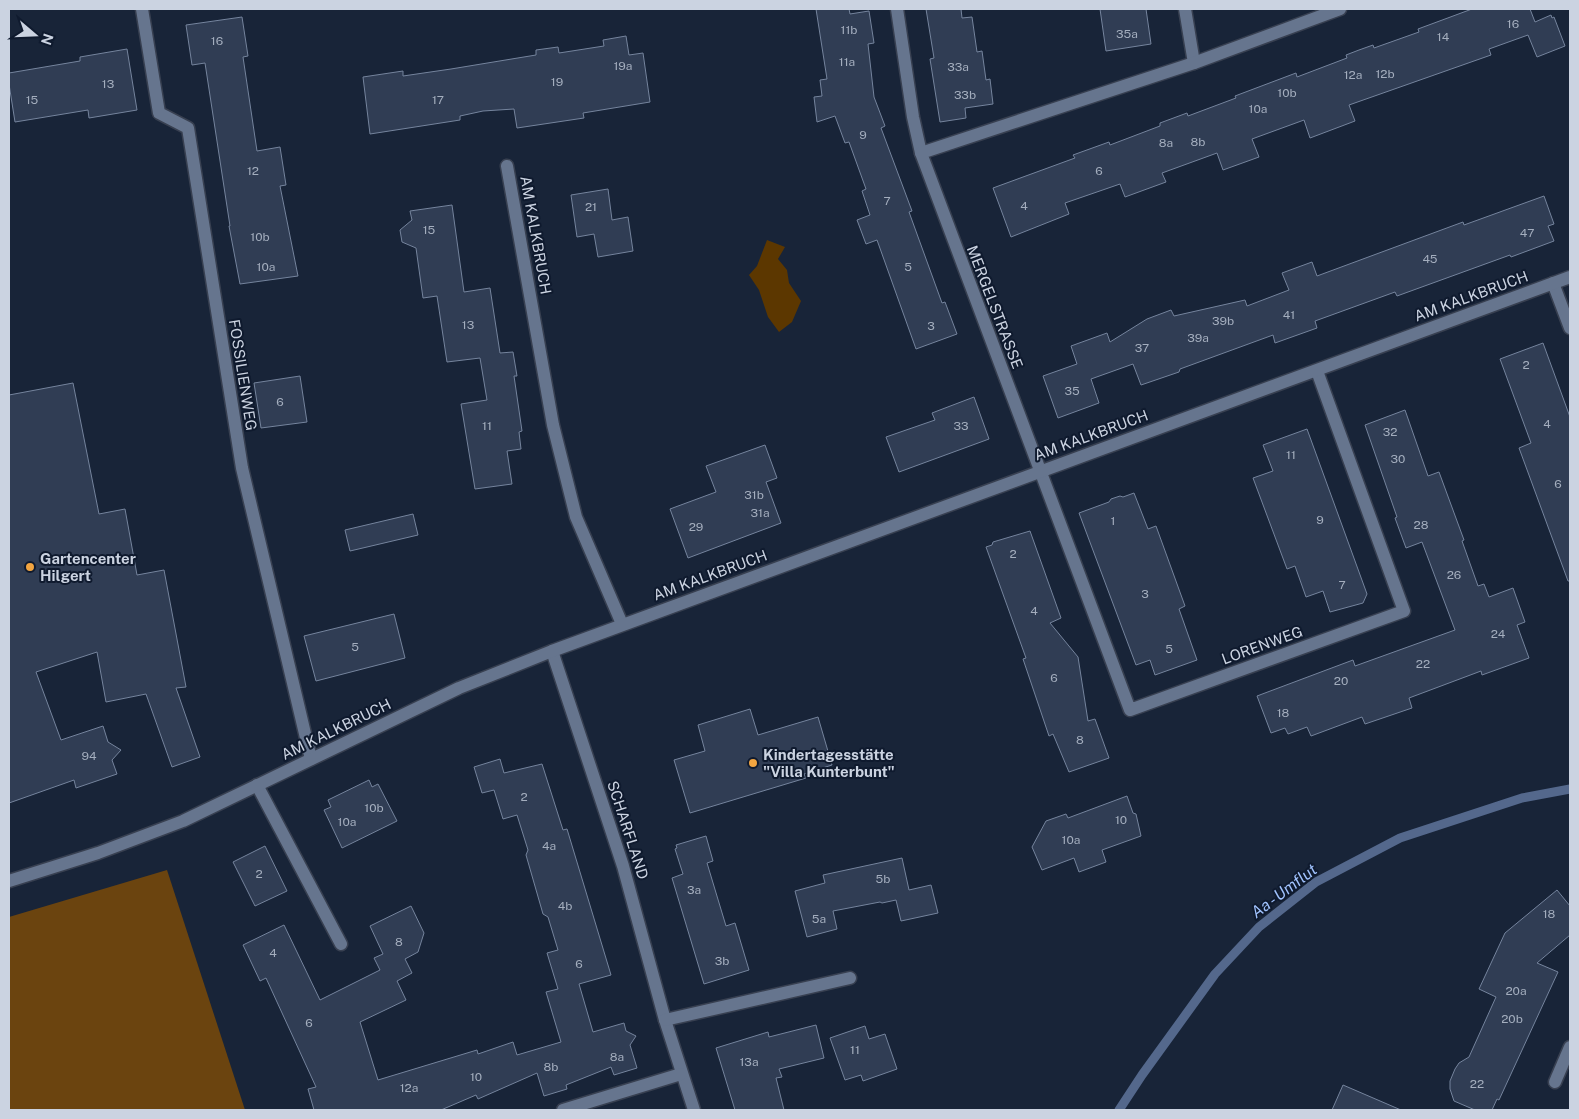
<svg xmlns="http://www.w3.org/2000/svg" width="1579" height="1119" font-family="'Public Sans',sans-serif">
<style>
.green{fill:#5c3700}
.forest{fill:#6b440f}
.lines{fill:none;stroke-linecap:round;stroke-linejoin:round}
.stream{stroke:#54688c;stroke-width:9}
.building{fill:#303d54;stroke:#75849d}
.minor-casing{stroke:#384051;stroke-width:15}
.minor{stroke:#66758e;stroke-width:12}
.poi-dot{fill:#f2a541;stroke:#0f1a2e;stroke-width:2}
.labels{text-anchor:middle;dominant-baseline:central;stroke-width:4;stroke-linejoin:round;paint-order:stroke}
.number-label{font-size:12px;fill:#a4aebe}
.street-label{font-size:15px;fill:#cbd3e1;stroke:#0f1a2e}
.poi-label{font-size:15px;font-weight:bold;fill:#cbd3e1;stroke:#0f1a2e;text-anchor:start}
.water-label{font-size:16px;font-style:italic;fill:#a0c2fd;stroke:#0f1a2e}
</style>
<rect width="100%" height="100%" fill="#182438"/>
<path class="green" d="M767,240L785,247L778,259L787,270L789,283L801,301L792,322L779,332L768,317L759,290L749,275L757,266Z"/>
<path class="forest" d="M167,870L245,1110H9V917Z"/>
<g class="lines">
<path class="stream" d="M1119,1110L1142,1075L1215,974L1259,927L1316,882L1400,838L1522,798L1570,789"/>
</g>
<g class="building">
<path d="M816,9H849L850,14L869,11L874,43L868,44L874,97L885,126L881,128L912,211L909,212L942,303L945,302L957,334L916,349L877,240L866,244L857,220L870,215L862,191L866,189L849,142L845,143L835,116L817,122L814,97L822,96L820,80L827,79Z"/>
<path d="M926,9H961L962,18L972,17L977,52L982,51L986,80L990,79L993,104L965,108L966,118L940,122L930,59L934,58Z"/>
<path d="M1100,9H1146L1151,44L1106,51Z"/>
<path d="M1472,9H1530L1535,22L1551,15L1552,18L1554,17L1565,46L1537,57L1528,35L1489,49L1491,55L1349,105L1355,121L1310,138L1304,120L1252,139L1259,157L1223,170L1217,153L1162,173L1166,182L1125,197L1120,184L1065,203L1069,214L1011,237L993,188L1075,158L1073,155L1109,142L1110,145L1160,126V123L1187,113L1188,116L1236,98L1235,96L1296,73L1297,77L1347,58L1346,55L1359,50L1373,45L1374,48L1419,32L1418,29Z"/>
<path d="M242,17L248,56L243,57L257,151L280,147L286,185L280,186L298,276L240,284L229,226H230L205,63L192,65L186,25Z"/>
<path d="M626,36L629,55L643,53L650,102L583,113L584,118L517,128L514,109L483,111L460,116V120L370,134L363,77L403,71V76L451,69L536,55V50L558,47L559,53L604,46L603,40Z"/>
<path d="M127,49L137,110L89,118L88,110L15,122L9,84V73L80,61V57Z"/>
<path d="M608,189L612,220L628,217L633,251L598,257L594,234L577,237L571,195Z"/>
<path d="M1544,196L1554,224L1548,226L1554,241L1511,257L1510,255L1397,296L1395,292L1315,321L1317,328L1275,343L1273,335L1180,369L1179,372L1141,385L1133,364L1091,379L1099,403L1058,418L1043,376L1077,364L1071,346L1107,333L1110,342L1147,319L1171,310L1174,316L1245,300L1247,306L1289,290L1282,273L1312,262L1317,276L1463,222L1464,225Z"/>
<path d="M452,205L464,292L490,288L500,353L513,352L517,376H514L522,431L519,432L521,449L507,451L512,484L475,489L461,404L487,400L480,358L447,362L437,296L423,298L416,248L402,242L400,230L412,220L410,211Z"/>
<path d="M1543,343L1570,417V581H1568L1519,448L1531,443L1500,359Z"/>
<path d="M300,376L307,422L261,428L254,383Z"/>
<path d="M73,383L99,514L125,509L137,575L164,570L186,687L176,688L200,757L172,767L146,694L106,702L97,652L36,672L61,740L103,726L108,742L121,750L112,760L117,774L76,788L74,780L9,803V395Z"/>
<path d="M974,397L989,439L899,472L886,437L935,420L932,413Z"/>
<path d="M1405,410L1428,476L1439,472L1464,540L1462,541L1478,586L1484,584L1489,597L1513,588L1525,622L1517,625L1529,658L1482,675L1481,671L1409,698L1412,708L1365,724L1362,717L1311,736L1307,727L1288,734L1285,728L1271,733L1257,696L1353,660L1355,666L1455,630L1422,542L1406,548L1395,518L1397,517L1365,425Z"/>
<path d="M1307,429L1367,594L1363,603L1330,612L1323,591L1306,597L1295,566L1287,569L1253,478L1273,471L1263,445Z"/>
<path d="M765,445L777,478L766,482L781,523L688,558L670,509L716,492L706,466Z"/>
<path d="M1134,493L1148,529L1156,526L1185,606L1179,609L1197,660L1155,675L1150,660L1136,665L1079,513L1109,502L1111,499L1120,496L1123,497Z"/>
<path d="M413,514L418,535L350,551L345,530Z"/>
<path d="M1030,531L1061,618L1050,623L1078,657L1088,721L1095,719L1109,758L1069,772L1053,734L1049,736L1023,659L1026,658L986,547L992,545L993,542Z"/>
<path d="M394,614L405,658L316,681L304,636Z"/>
<path d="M750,709L758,735L818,717L832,765L804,774L806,778L690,813L674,760L705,751L698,725Z"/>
<path d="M500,759L504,773L542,764L563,830L567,829L611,975L579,984L593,1032L624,1023L626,1031L636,1036L630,1045L637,1068L614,1075L611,1067L566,1085L567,1089L544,1096L537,1073L478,1099L476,1095L441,1110H314L308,1089L316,1087L266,978L260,981L243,945L284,925L320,1000L380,970L374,958L383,954L370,926L411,906L424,933L418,952L405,959L412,973L397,981L406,1000L360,1022L378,1080L477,1050L478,1054L513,1042L517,1055L561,1042L546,992L558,989L547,953L558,950L548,917L543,914L526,855L528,850L517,815L503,819L494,790L482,793L474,767Z"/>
<path d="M369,780L372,787L378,784L397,821L342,848L324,810L331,807L328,800Z"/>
<path d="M1127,796L1133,813L1136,814L1141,836L1102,850L1106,862L1079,872L1074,858L1042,870L1032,847L1046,821L1066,814L1068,818Z"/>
<path d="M706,836L713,861L707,863L726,926L735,923L749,970L704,984L672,878L683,874L675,849L677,848L676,845Z"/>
<path d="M265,846L287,891L255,906L233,862Z"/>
<path d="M902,858L909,890L931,885L938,913L901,921L896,900L882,903L880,902L833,911L837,929L807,937L795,891L825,883L823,875Z"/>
<path d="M1557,890L1570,906V935L1537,963L1558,972L1499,1100L1497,1099L1492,1110H1475L1454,1101L1450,1089V1081L1455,1069L1459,1063L1469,1057L1496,997L1479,989L1505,933Z"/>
<path d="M816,1025L824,1058L779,1069L782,1077L776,1078L784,1110H735L716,1048L768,1032L769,1037Z"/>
<path d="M865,1026L869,1039L885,1034L897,1069L863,1081L861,1075L845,1080L830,1038Z"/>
<path d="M1343,1085L1401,1110H1332Z"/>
</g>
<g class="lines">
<g class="minor-casing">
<g id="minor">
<path d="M142,9L159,113L188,128L242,468L311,759"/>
<path d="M897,9L913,117L921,153"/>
<path d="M1185,9L1194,63"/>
<path d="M507,166L553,425L576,517L622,624"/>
<path d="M1553,283L1570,328"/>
<path d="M1317,371L1404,611L1130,710L921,153L1194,63L1340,9"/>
<path d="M552,651L623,866L665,1020L694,1110"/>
<path d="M257,785L341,944"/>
<path d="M9,881L98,853L183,821L459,688L552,651L1570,277"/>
<path d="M665,1020L850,978"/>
<path d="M1555,1082L1570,1047"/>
<path d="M563,1110L681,1074"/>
</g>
</g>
<use href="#minor" class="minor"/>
</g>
<g class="poi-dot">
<circle cx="30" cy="567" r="5"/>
<circle cx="753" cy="763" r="5"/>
</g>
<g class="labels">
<g class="number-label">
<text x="1513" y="24">16</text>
<text x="849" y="30">11b</text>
<text x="1127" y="34">35a</text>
<text x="1443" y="37">14</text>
<text x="217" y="41">16</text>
<text x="847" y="62">11a</text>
<text x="623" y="66">19a</text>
<text x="958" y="67">33a</text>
<text x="1385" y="74">12b</text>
<text x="1353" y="75">12a</text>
<text x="557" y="82">19</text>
<text x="108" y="84">13</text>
<text x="1287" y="93">10b</text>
<text x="965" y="95">33b</text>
<text x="32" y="100">15</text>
<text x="438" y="100">17</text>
<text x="1258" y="109">10a</text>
<text x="863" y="135">9</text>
<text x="1198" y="142">8b</text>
<text x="1166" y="143">8a</text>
<text x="253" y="171">12</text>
<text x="1099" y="171">6</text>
<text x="887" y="201">7</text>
<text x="1024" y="206">4</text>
<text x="591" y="207">21</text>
<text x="429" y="230">15</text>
<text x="1527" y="233">47</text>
<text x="260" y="237">10b</text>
<text x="1430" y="259">45</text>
<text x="266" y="267">10a</text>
<text x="908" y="267">5</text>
<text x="1289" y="315">41</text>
<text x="1223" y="321">39b</text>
<text x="468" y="325">13</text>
<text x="931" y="326">3</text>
<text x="1198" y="338">39a</text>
<text x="1142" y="348">37</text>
<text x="1526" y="365">2</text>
<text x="1072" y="391">35</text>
<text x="280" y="402">6</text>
<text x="1547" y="424">4</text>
<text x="487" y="426">11</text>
<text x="961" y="426">33</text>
<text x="1390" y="432">32</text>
<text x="1291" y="455">11</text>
<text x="1398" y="459">30</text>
<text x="1558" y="484">6</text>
<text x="754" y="495">31b</text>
<text x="760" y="513">31a</text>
<text x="1320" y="520">9</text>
<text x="1113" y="521">1</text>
<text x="1421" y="525">28</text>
<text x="696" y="527">29</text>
<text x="1013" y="554">2</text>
<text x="1454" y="575">26</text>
<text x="1342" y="585">7</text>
<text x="1145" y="594">3</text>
<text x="1034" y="611">4</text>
<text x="1498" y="634">24</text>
<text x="355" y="647">5</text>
<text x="1169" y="649">5</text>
<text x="1423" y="664">22</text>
<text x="1054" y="678">6</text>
<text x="1341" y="681">20</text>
<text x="1283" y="713">18</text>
<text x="1080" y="740">8</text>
<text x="89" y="756">94</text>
<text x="524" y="797">2</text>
<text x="374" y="808">10b</text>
<text x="1121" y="820">10</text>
<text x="347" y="822">10a</text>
<text x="1071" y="840">10a</text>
<text x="549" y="846">4a</text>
<text x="259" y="874">2</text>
<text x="883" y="879">5b</text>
<text x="694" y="890">3a</text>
<text x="565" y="906">4b</text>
<text x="1549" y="914">18</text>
<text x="819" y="919">5a</text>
<text x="399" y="942">8</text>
<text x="273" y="953">4</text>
<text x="722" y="961">3b</text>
<text x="579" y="964">6</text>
<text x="1516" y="991">20a</text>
<text x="1512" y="1019">20b</text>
<text x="309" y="1023">6</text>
<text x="855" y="1050">11</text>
<text x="617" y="1057">8a</text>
<text x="749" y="1062">13a</text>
<text x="551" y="1067">8b</text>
<text x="476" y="1077">10</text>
<text x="1477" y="1084">22</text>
<text x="409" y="1088">12a</text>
</g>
<g class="street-label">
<text transform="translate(536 235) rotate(80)">AM KALKBRUCH</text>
<text transform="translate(1471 296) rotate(-20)">AM KALKBRUCH</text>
<text transform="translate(995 307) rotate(69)">MERGELSTRASSE</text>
<text transform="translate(243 375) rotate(81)">FOSSILIENWEG</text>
<text transform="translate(1091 435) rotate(-20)">AM KALKBRUCH</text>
<text transform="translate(710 575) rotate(-20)">AM KALKBRUCH</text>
<text transform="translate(1262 645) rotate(-20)">LORENWEG</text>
<text transform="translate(336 729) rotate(-26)">AM KALKBRUCH</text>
<text transform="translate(628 830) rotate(72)">SCHARFLAND</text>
</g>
<g class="poi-label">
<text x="40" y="558">Gartencenter<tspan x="40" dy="17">Hilgert</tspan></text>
<text x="763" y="754">Kindertagesstätte<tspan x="763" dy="17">"Villa Kunterbunt"</tspan></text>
</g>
<g class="water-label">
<text transform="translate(1284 891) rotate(-37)">Aa - Umflut</text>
</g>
</g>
<rect width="1579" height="1119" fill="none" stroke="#cbd3e1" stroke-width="20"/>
<g transform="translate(35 35) rotate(109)" stroke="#0f1a2e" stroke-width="4" paint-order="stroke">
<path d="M0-4L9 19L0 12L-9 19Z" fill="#cbd3e1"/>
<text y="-8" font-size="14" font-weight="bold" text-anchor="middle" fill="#cbd3e1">N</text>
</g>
</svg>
